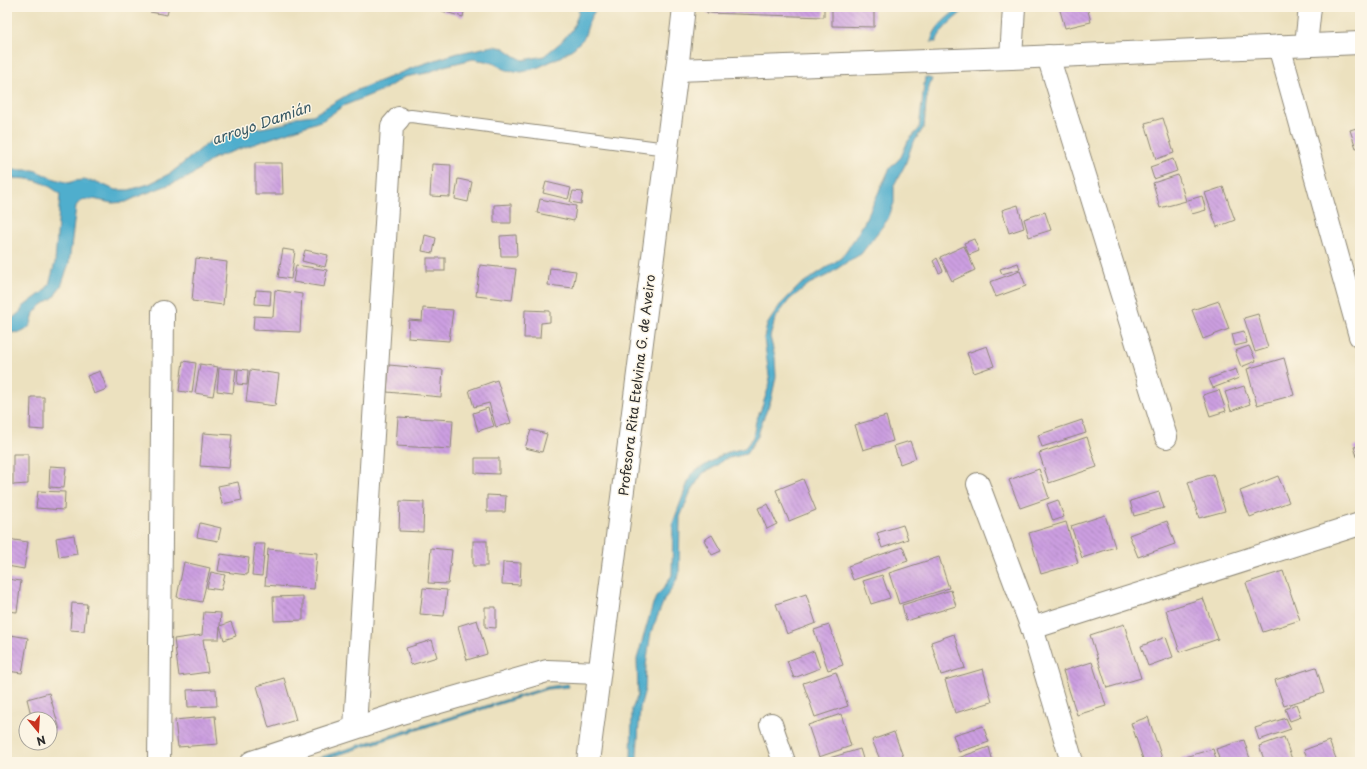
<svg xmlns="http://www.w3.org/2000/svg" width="1367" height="769" font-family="'Playpen Sans',sans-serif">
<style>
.water{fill:#4faecd;stroke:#3d6c7c}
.building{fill:url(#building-back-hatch)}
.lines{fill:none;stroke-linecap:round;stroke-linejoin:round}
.service-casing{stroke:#8c8675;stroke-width:14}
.minor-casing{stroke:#8c8675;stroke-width:24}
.tertiary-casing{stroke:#8c8675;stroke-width:24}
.service{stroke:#fff;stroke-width:12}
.minor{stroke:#fff;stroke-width:22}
.tertiary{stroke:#fff;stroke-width:22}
.labels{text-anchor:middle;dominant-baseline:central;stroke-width:3;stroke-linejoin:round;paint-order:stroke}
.street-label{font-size:13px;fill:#2b2b2b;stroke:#fcf5e5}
.water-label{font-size:14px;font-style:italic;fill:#385964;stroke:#fcf5e5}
</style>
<defs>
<pattern id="building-back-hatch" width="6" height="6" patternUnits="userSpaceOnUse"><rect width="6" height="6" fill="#cc9fe1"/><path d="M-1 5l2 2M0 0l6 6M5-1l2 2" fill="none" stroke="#a682b7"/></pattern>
</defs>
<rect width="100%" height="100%" fill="#fcf5e5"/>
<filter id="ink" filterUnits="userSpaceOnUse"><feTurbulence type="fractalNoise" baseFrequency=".025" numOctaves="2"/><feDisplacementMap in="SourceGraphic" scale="8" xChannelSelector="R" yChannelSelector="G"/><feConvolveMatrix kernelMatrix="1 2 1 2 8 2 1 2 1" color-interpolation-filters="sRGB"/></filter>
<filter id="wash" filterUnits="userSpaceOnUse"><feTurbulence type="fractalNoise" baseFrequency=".012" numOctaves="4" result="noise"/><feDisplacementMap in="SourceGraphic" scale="16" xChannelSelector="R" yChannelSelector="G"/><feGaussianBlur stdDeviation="0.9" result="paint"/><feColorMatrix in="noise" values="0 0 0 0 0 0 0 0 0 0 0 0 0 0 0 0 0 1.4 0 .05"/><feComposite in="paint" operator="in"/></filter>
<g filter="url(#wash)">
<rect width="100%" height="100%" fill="#ece1bf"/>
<g class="water">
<path d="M579,7H597L590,19L584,38L575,47L560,57L539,67L522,72L506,70L491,62L473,59L444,66L427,73L404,77L385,89L343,106L323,120L214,158L189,177L139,196L126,202L112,203L93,199L81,200L76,206L69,263L62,284L54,297L42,305L34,313L31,324L27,329L22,332L7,333V323L20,312L24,306L43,292L49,285L55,263L60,194C43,180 29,177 7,179V170H34L52,178L69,183L74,181L84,180L97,182L115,190H129L149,184L171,173L212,140L249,129L261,128L287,123L296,117L313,115L352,92L420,65L454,54L493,46L504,48L515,56L523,60L544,56L560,43L572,30L578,15Z"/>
<path d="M961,7H968C956,18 942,26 936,42H931C934,26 949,16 961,7Z"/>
<path d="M925,77L932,79L929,87L926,103L924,127L912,145L905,165L894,185V203L888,219L861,254L847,262L828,275L809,284L789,300L775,319L770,337L775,357L776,377L771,400L761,424L758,436L746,454L725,459L713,468L703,473L690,493L680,517L679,575L671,590L665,598L651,632L646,665L645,689L640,707L637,755V762H631L632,709L638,695L637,659L653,604L657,595L663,589L672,575L673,523L691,474L725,453L745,448L753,437L756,421L762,407L770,383L764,338L767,325L780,305L800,285L841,258L855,238L864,223L890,168L901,157L908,141L919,129Z"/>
<path d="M568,684L569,687L547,689L315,762H305L547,687Z"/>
</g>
<g id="blocks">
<g class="building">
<path d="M151,7H169L167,15L150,12Z"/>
<path d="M443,7H465L463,17L442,11Z"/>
<path d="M707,7H824V17L707,13Z"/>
<path d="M832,7H874V27L832,26Z"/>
<path d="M1059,7H1087L1091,22L1065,28Z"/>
<path d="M1163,118L1174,153L1156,159L1145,123Z"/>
<path d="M1360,127V147L1356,148L1350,130Z"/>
<path d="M1173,159L1177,171L1154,179L1150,167Z"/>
<path d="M255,163H282L283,194H255Z"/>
<path d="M432,164L451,165L450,197L430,196Z"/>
<path d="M1178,175L1186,201L1160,208L1153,183Z"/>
<path d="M458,179L472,182L468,202L455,199Z"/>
<path d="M546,182L571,188L568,199L543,193Z"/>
<path d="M1223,187L1235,220L1217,227L1205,193Z"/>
<path d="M573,191L583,192L581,204L570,202Z"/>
<path d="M1202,196L1206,210L1192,214L1188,200Z"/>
<path d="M540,199L576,206L574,221L537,213Z"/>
<path d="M511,204V223H494V205Z"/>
<path d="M1018,205L1024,228L1009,233L1002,210Z"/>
<path d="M1045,212L1051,230L1029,237L1024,219Z"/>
<path d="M425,235L436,238L433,253L422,251Z"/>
<path d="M516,235L517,256H501L500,236Z"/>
<path d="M974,239L979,251L969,255L964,243Z"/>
<path d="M964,246L975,270L952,281L940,257Z"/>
<path d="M283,249L295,251L291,279L278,277Z"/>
<path d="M305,250L328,255L325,267L302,261Z"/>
<path d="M196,258L227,262L223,305L192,301Z"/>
<rect x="427" y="258" width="18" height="13"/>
<path d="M937,258L943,271L939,273L933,261Z"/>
<path d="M1018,263L1020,269L1002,274L1000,269Z"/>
<path d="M296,265L327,270L324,287L293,282Z"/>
<path d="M480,265L516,269L512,300L476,296Z"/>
<path d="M550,268L576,271L573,288L548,285Z"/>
<path d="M1020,271L1026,286L996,297L990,282Z"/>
<path d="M256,290L271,291L270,305L255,304Z"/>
<path d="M275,290L302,294L300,332L253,330L254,316L273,317Z"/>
<path d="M1219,301L1229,329L1203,339L1192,310Z"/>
<path d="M423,308L453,310L449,341L408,338L409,320L422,321Z"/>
<path d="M525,310L550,311V322L541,323L540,338H524Z"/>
<path d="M1258,314L1268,348L1255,352L1244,318Z"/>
<path d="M1244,331L1247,343L1235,346L1232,334Z"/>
<path d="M987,346L994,366L974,373L967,353Z"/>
<path d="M1249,346L1256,361L1241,367L1235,351Z"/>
<path d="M1284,358L1294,395L1257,405L1247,369Z"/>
<path d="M183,361L196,363L192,393L179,391Z"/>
<path d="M200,364L218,367L213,396L195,393Z"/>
<path d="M389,365L443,370L441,397L387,392Z"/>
<path d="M219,368L236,369L233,393L217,391Z"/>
<path d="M238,369L248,370L247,385L237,384Z"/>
<path d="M1236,369L1239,378L1213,388L1209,379Z"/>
<path d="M250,370L279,374L275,406L246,402Z"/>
<path d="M100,371L107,389L94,394L87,376Z"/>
<path d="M497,380L511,423L496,427L489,403L474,407L469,390Z"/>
<path d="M1244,386L1250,404L1231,411L1225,392Z"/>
<path d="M1219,390L1226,411L1210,416L1203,395Z"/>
<path d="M31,397H44V430L30,429Z"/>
<path d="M488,408L494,426L478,431L473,413Z"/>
<path d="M886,416L893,441L863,450L855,425Z"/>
<path d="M398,417L453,420L451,449L396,446Z"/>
<path d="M1082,420L1086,433L1042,447L1038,435Z"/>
<path d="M531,430L547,434L542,452L525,448Z"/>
<path d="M203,433L232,435L229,468L200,466Z"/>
<path d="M1087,437L1097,467L1049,483L1039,453Z"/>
<path d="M910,441L916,458L900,464L894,446Z"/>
<path d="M1360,446V466L1354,447Z"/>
<path d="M13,454H28V484L13,485Z"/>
<path d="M475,458H499V474L475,473Z"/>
<path d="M50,466L66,467L64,488L49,487Z"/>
<path d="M1039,469L1049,498L1020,508L1009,480Z"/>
<path d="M1213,474L1225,511L1199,518L1188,482Z"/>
<path d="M1278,476L1289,502L1250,517L1240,491Z"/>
<path d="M803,479L816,510L789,521L776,490Z"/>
<path d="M238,482L242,500L222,504L218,486Z"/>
<path d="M38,491L65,492L64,510L36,508Z"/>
<path d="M1159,492L1164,508L1134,516L1130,501Z"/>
<path d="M487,495L506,496L505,512H487Z"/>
<path d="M1058,500L1064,517L1053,521L1047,504Z"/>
<path d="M400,501L424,502L423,532L399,531Z"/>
<path d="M768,504L777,524L767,529L758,508Z"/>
<path d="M1105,515L1115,547L1082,558L1071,526Z"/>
<path d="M1167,521L1175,544L1138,557L1129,535Z"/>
<path d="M1066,522L1078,563L1041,574L1029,533Z"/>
<path d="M200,523L221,528L218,541L197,537Z"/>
<path d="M903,525L908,539L882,548L877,533Z"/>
<path d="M74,535L77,554L59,557L56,538Z"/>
<path d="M712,535L721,551L712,555L704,540Z"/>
<path d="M7,539L28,542L24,569L7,566Z"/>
<rect x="473" y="541" width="14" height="25"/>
<path d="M255,544H265L262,576L252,575Z"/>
<path d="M903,547L908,561L853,580L848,566Z"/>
<path d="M431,548L452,550L448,584L428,583Z"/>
<path d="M268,549L317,553L314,589L265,585Z"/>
<path d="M221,554L249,558L247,575L218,571Z"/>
<path d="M939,557L949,588L899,604L889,573Z"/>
<path d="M184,562L210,568L202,602L177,597Z"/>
<path d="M503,562L521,563L520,585L502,584Z"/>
<path d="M1283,571L1300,620L1263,632L1246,583Z"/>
<path d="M211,572L225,575L221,590L207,588Z"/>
<path d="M882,575L890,598L871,604L863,581Z"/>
<path d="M7,579L21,581L17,612L7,611Z"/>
<path d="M423,588L447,590L444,616L420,614Z"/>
<path d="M951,590L956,606L906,621L902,605Z"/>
<path d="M806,594L816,623L787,634L776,604Z"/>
<path d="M303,596V620L274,621L273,597Z"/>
<path d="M1203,598L1218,639L1180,652L1166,610Z"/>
<path d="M72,603L87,604L84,631L70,630Z"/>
<path d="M485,607H496V628L485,627Z"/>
<path d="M204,612L221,613L219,639H203L208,672L179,676L174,639L202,635Z"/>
<path d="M477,620L487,654L467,660L458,626Z"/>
<path d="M231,622L236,636L224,640L220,626Z"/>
<path d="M1124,624L1141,678L1107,688L1090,635Z"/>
<path d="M829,625L843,665L828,670L814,630Z"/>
<path d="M954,634L965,668L941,675L931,642Z"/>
<path d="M11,635L28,638L22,673L7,671V661Z"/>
<path d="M1166,637L1173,657L1148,666L1141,646Z"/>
<path d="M432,640L437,657L411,665L406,648Z"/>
<path d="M814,651L820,668L794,678L787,661Z"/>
<path d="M1092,662L1106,706L1077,715L1063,671Z"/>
<path d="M1316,667L1324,693L1284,706L1275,680Z"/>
<path d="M983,669L992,702L955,713L945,680Z"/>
<path d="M836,672L848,706L815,717L803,683Z"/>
<path d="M284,678L296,720L269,728L257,686Z"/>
<path d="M216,689L217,706L188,707L187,690Z"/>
<path d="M49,693L60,730L50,733V719H32L27,699Z"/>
<path d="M1296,704L1301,717L1290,721L1285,709Z"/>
<path d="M841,714L851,746L819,757L808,725Z"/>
<path d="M215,716L218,744L178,747L175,720Z"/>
<path d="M1148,717L1163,761L1159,762H1144L1131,723Z"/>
<path d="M1286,718L1291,729L1259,740L1255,728Z"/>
<path d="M983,726L989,742L959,752L953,735Z"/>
<path d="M894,732L905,762H881L872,740Z"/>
<path d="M1284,737L1293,762H1265L1259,746Z"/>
<path d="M1244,740L1251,762H1220L1216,749Z"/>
<path d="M1329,741L1337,761L1309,762L1304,750Z"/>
<path d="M989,747L993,762H960L958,758Z"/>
<path d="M860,749L864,762H827L826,759Z"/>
<path d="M1213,749L1217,762H1182L1181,758Z"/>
</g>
</g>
</g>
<g filter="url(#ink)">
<use href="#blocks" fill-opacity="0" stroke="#8c8675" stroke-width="1"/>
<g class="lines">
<g class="service-casing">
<path id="service" d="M399,118L411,116L667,149"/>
</g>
<g class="minor-casing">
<g id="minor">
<path d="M1306,45L1310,7"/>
<path d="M1279,46L1360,336"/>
<path d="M1048,56L1166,437"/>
<path d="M1011,58L1014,7"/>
<path d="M677,70L1011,58L1360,43"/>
<path d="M978,484L1032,628L1072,762"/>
<path d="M1032,628L1360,524"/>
<path d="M771,724L784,762"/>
<path d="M355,727L392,126L399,118"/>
<path d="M159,762L163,312"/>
<path d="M252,762L398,714L547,671L599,673"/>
</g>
</g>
<g class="tertiary-casing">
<path id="tertiary" d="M588,762L677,70L684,7"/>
</g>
<use href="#service" class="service"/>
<use href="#minor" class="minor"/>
<use href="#tertiary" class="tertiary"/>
</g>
</g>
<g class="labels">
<g class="street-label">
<text transform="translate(636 385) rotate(-83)">Profesora Rita Etelvina G. de Aveiro</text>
</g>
<g class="water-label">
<text transform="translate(261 123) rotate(-19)">arroyo Damián</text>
</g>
</g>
<rect width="1367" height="769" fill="none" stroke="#fcf5e5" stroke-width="24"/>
<g transform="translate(38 731) rotate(162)"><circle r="19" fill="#fcf5e5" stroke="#a8a49b"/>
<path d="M0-3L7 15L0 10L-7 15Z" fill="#c8321e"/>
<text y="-6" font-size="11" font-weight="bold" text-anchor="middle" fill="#2b2b2b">N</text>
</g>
</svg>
